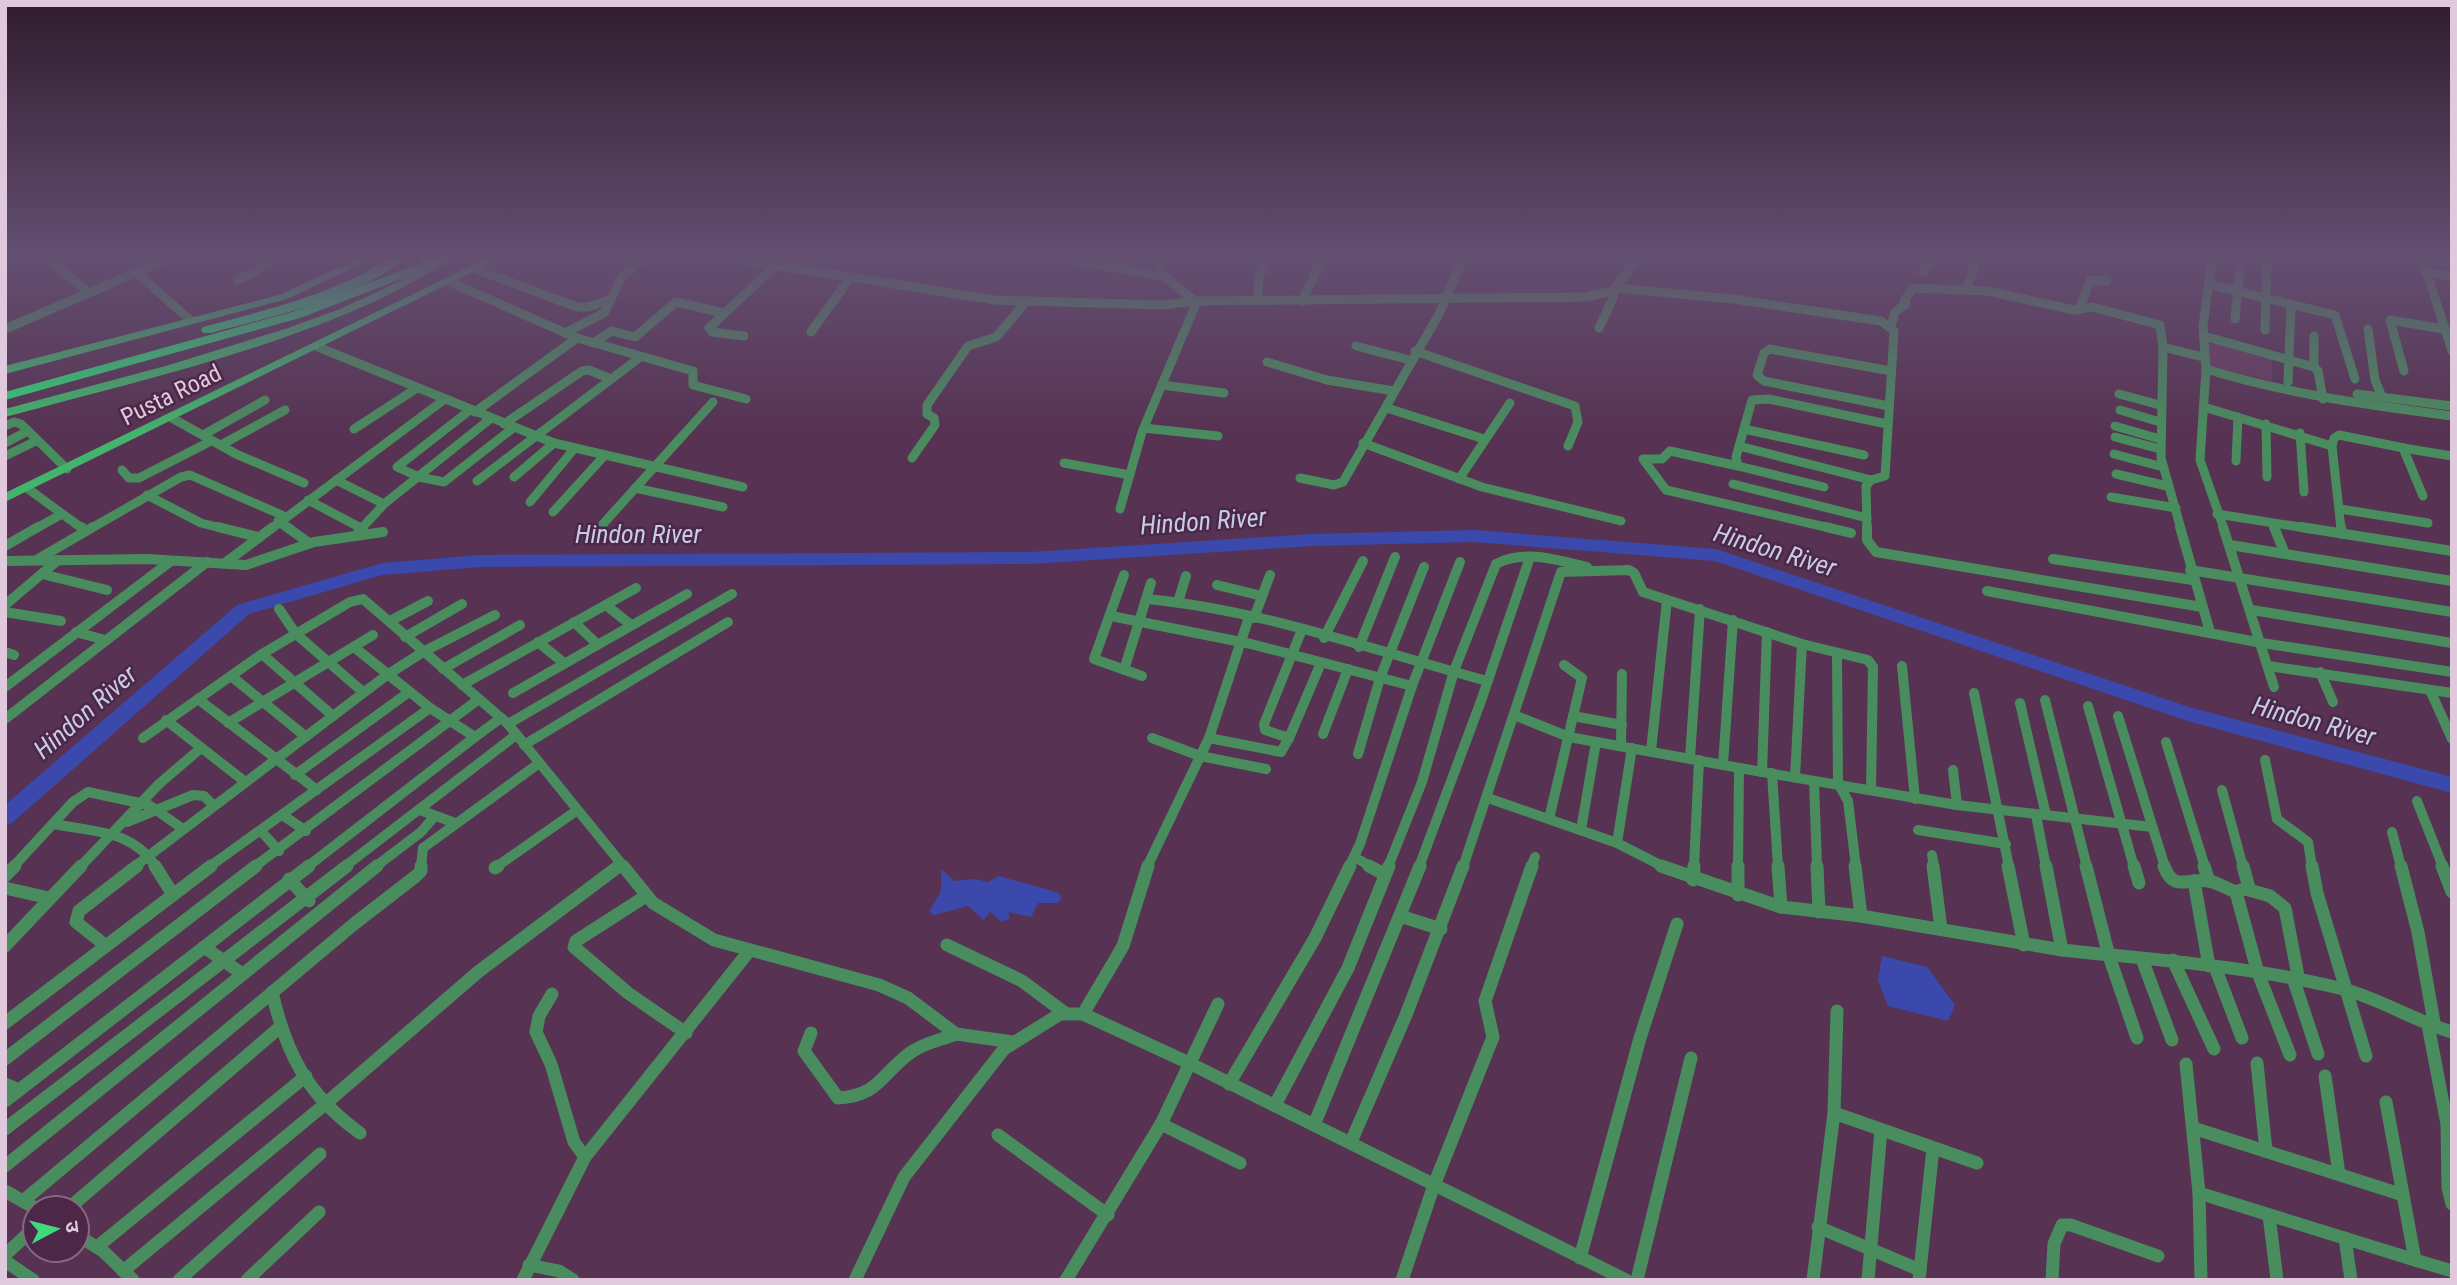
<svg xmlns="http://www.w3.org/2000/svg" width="2457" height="1285" font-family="'Roboto Condensed','Noto Sans Devanagari',sans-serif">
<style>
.built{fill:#653b5f}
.water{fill:#3b49ac}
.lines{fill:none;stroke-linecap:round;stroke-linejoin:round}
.river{fill:#3b49ac;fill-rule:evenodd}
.street-far2{stroke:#498c5e;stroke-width:9}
.street-far1{stroke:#498c5e;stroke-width:10}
.street{stroke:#498c5e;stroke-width:13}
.secondary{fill:#42b46c;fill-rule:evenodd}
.primary{fill:#32d476;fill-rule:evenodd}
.labels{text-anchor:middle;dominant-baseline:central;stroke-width:5;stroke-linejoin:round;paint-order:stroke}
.street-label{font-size:24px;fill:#e0c9dc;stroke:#4c2747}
.water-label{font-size:26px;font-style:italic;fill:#c5cce7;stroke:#4c2747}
</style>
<rect width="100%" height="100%" fill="#573252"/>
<path class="built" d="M2206,339L2272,355V381L2206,365Z"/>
<g class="water">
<path d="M941,869L955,881L975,879L988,882L999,876L1059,893L1061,899L1057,903H1038L1031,917L1008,912L1010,918L1002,922L990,912L984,920L968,906L934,915L929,912L941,891Z"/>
<path d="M1882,956L1927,967L1955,1005L1948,1021L1888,1006L1878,980Z"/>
</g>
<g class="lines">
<path class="river" d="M1474,530L1716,549L2189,707L2452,777V793L2188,721L1715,561L1474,542L1311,546L1030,564L480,567L382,575L249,614L12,823L5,825V805L237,605L382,563L480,555L1030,552L1311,534Z"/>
<g class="street-far2">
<path d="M42,254L89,293"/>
<path d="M204,254L224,259L240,254"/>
<path d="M704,254L995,300L1163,305L1195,301L1586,297L1613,291L1640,254"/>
<path d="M1043,254L1162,276"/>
<path d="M2213,254L2203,326L2206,369L2200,460L2224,529"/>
<path d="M2421,254L2452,351"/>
<path d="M2434,258L2452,261"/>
<path d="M475,269L577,307H588L611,299"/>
<path d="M1923,272L1932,254"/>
<path d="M2426,272L2452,277"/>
<path d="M137,273L190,320"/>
<path d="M238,280L285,254"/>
<path d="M450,282L577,338L693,371V385L746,399"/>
<path d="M2208,284L2335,315L2355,379"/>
<path d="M1615,288L1733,299L1881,321L1894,331L1885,476L1871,480L1866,486L1867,529"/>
<path d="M1966,290L1978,255"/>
<path d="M1257,301L1259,277L1268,254"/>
<path d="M1302,301L1325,254"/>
<path d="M2079,310L2090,280L2107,281"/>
<path d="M2235,319L2240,267"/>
<path d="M1891,326L1895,312L1906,304L1904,301L1913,288L1988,291L2074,310L2092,307L2160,325L2163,347L2161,458L2181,529"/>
<path d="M1599,328L1613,298V291"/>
<path d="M5,329L179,254"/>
<path d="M2368,329L2375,380L2382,397"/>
<path d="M2265,330L2267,254"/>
<path d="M811,332L850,278"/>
<path d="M565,333L604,313L622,276L649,254"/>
<path d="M744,336L712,332L709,328L774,267"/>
<path d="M2204,336L2314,367L2318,371L2323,399"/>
<path d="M2314,336V367"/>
<path d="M593,343L612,331L635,337L676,302L724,313"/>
<path d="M1356,346L1410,360"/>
<path d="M318,347L554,443L743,487"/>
<path d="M2163,347L2203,357"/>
<path d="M1415,351L1575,406L1578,422L1568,446"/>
<path d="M1267,362L1327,380L1394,391"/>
<path d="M2206,369C2287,394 2368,405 2452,416"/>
<path d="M2404,371L2390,320L2444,329"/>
<path d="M2288,382L2291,304"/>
<path d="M1162,385L1224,393"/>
<path d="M2119,394L2160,405"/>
<path d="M2357,394L2452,406"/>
<path d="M1889,406L1764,381L1757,375L1764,353L1770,349L1891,371"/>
<path d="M2204,407L2332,446L2341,529"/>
<path d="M1387,408L1484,439"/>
<path d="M470,410L397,467L419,477L444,482L513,428"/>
<path d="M2120,410L2160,422"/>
<path d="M475,412L577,338"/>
<path d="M172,418L236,454L304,483"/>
<path d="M504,424L582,371L589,370L611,379"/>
<path d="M2266,424L2267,477"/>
<path d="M5,426L14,422L21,424L67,469"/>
<path d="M2115,426L2160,439"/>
<path d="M1144,428L1218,436"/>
<path d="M354,429L417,388"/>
<path d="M1744,429L1864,455"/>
<path d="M2300,433L2304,492"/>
<path d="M203,435L265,400"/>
<path d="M2115,437L2160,449"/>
<path d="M5,443L26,432"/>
<path d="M1363,443L1482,487L1621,521"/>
<path d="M221,445L285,410"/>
<path d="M1739,446L1871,480"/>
<path d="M2332,446L2334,438L2339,435L2404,448"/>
<path d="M2114,454L2163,467"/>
<path d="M5,456L36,441"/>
<path d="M912,458L935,425L934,418L927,414V405L968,346L996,337L1025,303"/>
<path d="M2236,461L2238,417"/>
<path d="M1064,463L1130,475"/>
<path d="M1738,466L1670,451L1662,459H1643L1666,490L1834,529"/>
<path d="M122,470L129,478H139L211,441"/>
<path d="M2116,474L2167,486"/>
<path d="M514,477L554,443"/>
<path d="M1300,478L1334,485L1343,482L1439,314L1465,254"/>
<path d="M1459,479L1510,403"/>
<path d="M336,480L384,504"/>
<path d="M477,481L639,358"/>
<path d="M1733,484L1867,518"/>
<path d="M1824,487L1738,466L1736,457L1752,400L1769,399L1887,424"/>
<path d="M27,488L83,529"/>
<path d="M635,488L723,507"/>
<path d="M147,495L201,523L225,529"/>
<path d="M2423,496L2403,448L2452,456"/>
<path d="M2111,497L2176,508"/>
<path d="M308,500L361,528"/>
<path d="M530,502L574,449"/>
<path d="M1120,509L1142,432L1195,306V301L1161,274L1158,254"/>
<path d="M2340,509L2428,523"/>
<path d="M553,512L605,455"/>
<path d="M2217,514L2312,529"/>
<path d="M278,521L289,529"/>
<path d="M2272,523L2275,529"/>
<path d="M603,524L713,402"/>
<path d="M35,529L62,514"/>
<path d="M90,529L181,477L190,475L284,516"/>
<path d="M271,529L445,399"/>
<path d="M361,529L384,504L490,419"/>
</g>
<g class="street-far1">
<path d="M81,527L86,531"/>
<path d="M218,527L258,537"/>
<path d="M287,527L309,543"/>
<path d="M1826,527L1851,533"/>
<path d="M1867,527V540L1876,552L2202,607"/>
<path d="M2180,527L2210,632"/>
<path d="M2223,527L2274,687"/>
<path d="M2274,527L2285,554"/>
<path d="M2301,527L2452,551"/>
<path d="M2341,527L2342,534"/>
<path d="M355,536L363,527"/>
<path d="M2230,545L2452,581"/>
<path d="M5,546L38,527"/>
<path d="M38,559L93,527"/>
<path d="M2053,559L2193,580"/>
<path d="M5,561L147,559L246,565L314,542L383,532"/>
<path d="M225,563L273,527"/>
<path d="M2190,570L2452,612"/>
<path d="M42,574L107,590"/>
<path d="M1124,575L1094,659L1142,676"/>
<path d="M1217,585L1262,596"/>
<path d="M1987,591L2262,643L2452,672"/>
<path d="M1147,599C1262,610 1376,651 1487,681"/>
<path d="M1178,602L1186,576"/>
<path d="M5,605L58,560"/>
<path d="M606,605L631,625"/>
<path d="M279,609L296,634L363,692"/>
<path d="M2252,610L2452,643"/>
<path d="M5,612L61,621"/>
<path d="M1111,616L1251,644L1412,686"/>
<path d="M1254,618L1270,575"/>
<path d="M390,621L428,601"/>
<path d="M574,622L596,643"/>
<path d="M76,632L105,640"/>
<path d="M1301,632L1264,724L1265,730L1289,738L1321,663"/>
<path d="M405,637L462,604"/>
<path d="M1324,638L1363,561"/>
<path d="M538,642L564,663"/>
<path d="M1359,647L1395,557"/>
<path d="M5,652L14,655"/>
<path d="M262,654L333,716"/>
<path d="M1837,654L1838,783L1848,801L1856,867"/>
<path d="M1902,666L1915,799"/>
<path d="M2268,666L2452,693"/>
<path d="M443,669L520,625"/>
<path d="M1124,670L1151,583"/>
<path d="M2320,672L2333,702"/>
<path d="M231,676L305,736"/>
<path d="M462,685L636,588"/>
<path d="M5,687L171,561"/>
<path d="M2430,690L2452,739"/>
<path d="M513,693L687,594"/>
<path d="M1974,693L2009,867"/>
<path d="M198,699L317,790"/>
<path d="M2045,700L2087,867"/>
<path d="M2020,703L2046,815"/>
<path d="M2088,706L2134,867"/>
<path d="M1514,715L1569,737L1762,772L1957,805L2152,827"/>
<path d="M1573,716L1622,725"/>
<path d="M2118,716L2165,867"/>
<path d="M5,719L207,562"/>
<path d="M166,720L244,781"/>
<path d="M228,723L373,635"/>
<path d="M508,724L732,594"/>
<path d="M1323,734L1348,669"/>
<path d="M475,737L501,718"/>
<path d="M143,738L262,654L350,602L363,599L508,724L624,867"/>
<path d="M1152,738L1200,756L1266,769"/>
<path d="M1209,738L1281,752L1289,738"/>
<path d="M2166,742L2205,867"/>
<path d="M524,745L728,622"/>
<path d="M1621,746L1622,674"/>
<path d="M1651,751L1667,600"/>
<path d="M1358,754L1380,678L1424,567"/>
<path d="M1690,758L1700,609"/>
<path d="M2265,760L2277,819L2308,842L2312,867"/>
<path d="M1723,765L1733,620"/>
<path d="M1953,770L1957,805"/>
<path d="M1762,772L1767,632"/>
<path d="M1772,773L1778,867"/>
<path d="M295,775L409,692"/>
<path d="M1795,777L1802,644"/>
<path d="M1814,781L1817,867"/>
<path d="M2222,790L2243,867"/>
<path d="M1488,798L1617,843L1664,867"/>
<path d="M2417,801L2443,867"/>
<path d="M420,810L455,823"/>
<path d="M2036,815L2046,867"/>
<path d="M284,816L306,831"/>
<path d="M1549,819L1582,678L1564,665"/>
<path d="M127,822L193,795L204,796L213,805"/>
<path d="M54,824C94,832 133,830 156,867"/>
<path d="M1581,830L1596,742"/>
<path d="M1918,830L2006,844"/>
<path d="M261,831L279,851"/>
<path d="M2392,832L2401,867"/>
<path d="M1617,843L1632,748"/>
<path d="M1932,855L1934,867"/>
<path d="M1354,857L1372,867"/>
<path d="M13,867L73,802L88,792L149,805L183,829"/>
<path d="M80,867L159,784L201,748"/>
<path d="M134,867L387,675L423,652L495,615"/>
<path d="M209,867L430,708"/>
<path d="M254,867L479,699"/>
<path d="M307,867L475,737L430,708L354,647"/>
<path d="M344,867L516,735"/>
<path d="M375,867L421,832L434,817"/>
<path d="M421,867L423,848L538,764"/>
<path d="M496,867L576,811"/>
<path d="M617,867L620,865"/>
<path d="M1147,867L1209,738L1249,617"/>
<path d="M1349,867L1360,844L1412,686L1460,562"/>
<path d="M1388,867L1422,782L1454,671L1496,564C1525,549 1557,560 1587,567"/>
<path d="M1419,867L1481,701L1530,557"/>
<path d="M1463,867L1561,572L1629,570L1634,573L1643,592L1802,644L1868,660L1873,667L1871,790"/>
<path d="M1531,867L1535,857"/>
<path d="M1694,867L1699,760"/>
<path d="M1738,867L1739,768"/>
</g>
<g class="street">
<path d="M155,866L172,893"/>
<path d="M623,866L653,903L714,940L879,985L908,998L956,1034L1013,1042"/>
<path d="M1369,866L1384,874"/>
<path d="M1661,866L1781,907L1861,916L2062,950"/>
<path d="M1778,866L1781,907"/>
<path d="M1817,866L1819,912"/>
<path d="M1855,866L1861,916"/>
<path d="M1933,866L1941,929"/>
<path d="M2008,866L2024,945"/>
<path d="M2046,866L2062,950C2155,960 2251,966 2343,989C2381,999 2414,1021 2452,1032"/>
<path d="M2086,866L2109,956L2137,1038"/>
<path d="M2134,866L2139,883"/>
<path d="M2164,866C2173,892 2187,878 2208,881C2217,882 2227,889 2236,892"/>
<path d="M2204,866L2209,881"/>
<path d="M2243,866L2249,888L2238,891L2237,896L2258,973L2290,1055"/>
<path d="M2312,866L2317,893L2366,1056"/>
<path d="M2401,866L2418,932L2435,1028"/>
<path d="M2442,866L2452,892"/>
<path d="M495,868L498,866"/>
<path d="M5,876L15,866"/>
<path d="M289,879L309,901"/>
<path d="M1693,880L1694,866"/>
<path d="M2194,881L2209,966"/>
<path d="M5,888L49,898"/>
<path d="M2249,890L2270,896L2285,908L2299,981"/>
<path d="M1738,895V866"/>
<path d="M646,896L576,941L574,947L628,993L686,1033"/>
<path d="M1403,917L1441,929"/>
<path d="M105,945L76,922L79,911L137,866"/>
<path d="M947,945L1022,981L1065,1013"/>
<path d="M5,946L81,866"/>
<path d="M204,947L241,973"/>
<path d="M2142,959L2172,1040"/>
<path d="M2173,960L2214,1049"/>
<path d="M2215,967L2242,1038"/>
<path d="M2294,981L2318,1054"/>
<path d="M272,992C286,1054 308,1096 360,1133"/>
<path d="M552,994L539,1016L536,1032L551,1064L574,1142L585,1157"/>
<path d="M1083,1014L1123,946L1148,866"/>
<path d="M5,1023L211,866"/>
<path d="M2428,1025L2447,1124L2448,1188L2452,1204"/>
<path d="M811,1033L804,1051L838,1098C879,1096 881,1074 910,1053C923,1043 941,1040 956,1034"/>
<path d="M5,1059L256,866"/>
<path d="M2257,1063L2266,1151"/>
<path d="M2186,1064L2199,1193L2201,1280"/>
<path d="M2325,1076L2339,1174"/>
<path d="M5,1084L19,1090"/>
<path d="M1229,1084L1315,938L1350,866"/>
<path d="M5,1101L309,866"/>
<path d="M2386,1102L2415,1260L2452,1271"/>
<path d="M1275,1105L1348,968L1389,866"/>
<path d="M1834,1113L1977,1163"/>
<path d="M1161,1124L1240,1163"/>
<path d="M1314,1125L1420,866"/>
<path d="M2193,1128L2403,1195"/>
<path d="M5,1129L347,866"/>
<path d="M998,1135L1108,1215"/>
<path d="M1351,1142L1406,1015L1463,866"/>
<path d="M5,1166L377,866"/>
<path d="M5,1191L35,1208"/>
<path d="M2199,1193L2415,1260"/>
<path d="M23,1201L354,924L416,876L421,871V866"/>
<path d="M69,1208L279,1028"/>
<path d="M2269,1215L2277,1280"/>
<path d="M1818,1227L1920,1270"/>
<path d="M77,1235L103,1251L133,1280"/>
<path d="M2345,1238L2351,1280"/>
<path d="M97,1247L306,1076"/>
<path d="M5,1255L35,1227"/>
<path d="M1580,1258L1640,1038L1677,924"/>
<path d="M5,1261L33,1280"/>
<path d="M529,1265L559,1271L573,1280"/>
<path d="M123,1271L324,1105L478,972L619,866"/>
<path d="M179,1280L320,1154"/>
<path d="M247,1280L319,1212"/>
<path d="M523,1280L585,1157L750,950"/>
<path d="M855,1280L904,1177L1004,1049L1060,1014H1083L1189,1063L1626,1280"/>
<path d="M1066,1280L1161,1124L1218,1004"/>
<path d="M1402,1280L1434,1185L1493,1037L1485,1001L1532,866"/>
<path d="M1637,1280L1691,1058"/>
<path d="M1813,1280L1834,1113L1837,1011"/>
<path d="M1868,1280L1881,1130"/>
<path d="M1919,1280L1933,1148"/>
<path d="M2052,1280L2054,1244L2062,1225H2071L2158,1256"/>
</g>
<g class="secondary">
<path d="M368,254H383L287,299L5,374V366L279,295Z"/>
<path d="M495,254H509L5,502V493Z"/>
<path d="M444,257L449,260L448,262C415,281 383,299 348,313C238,359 120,386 5,417V409L169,365L285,329L340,309L392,285Z"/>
</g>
<g class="primary">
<path d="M395,254H409C366,297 269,317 211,333H203L201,330L203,327C268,309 338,294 395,254Z"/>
<path d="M443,254H466L300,318L5,400V392L292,312L421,263L422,259Z"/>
</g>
</g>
<linearGradient id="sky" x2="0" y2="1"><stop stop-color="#301c2d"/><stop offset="0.59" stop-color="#634f71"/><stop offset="1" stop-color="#634f71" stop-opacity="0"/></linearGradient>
<rect width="2457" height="434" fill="url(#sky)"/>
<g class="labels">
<g class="street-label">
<text transform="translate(171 395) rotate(-26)">Pusta Road</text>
</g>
<g class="water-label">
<text transform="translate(1203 521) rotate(-4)">Hindon River</text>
<text x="638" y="534">Hindon River</text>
<text transform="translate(1775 550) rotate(17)">Hindon River</text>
<text transform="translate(85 712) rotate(-41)">Hindon River</text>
<text transform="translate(2314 721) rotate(15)">Hindon River</text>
</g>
</g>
<rect width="2457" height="1285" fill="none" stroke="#e0c9dc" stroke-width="14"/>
<g transform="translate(56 1229) rotate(83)"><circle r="33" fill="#4c2747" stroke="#876883" stroke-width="2"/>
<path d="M0-5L12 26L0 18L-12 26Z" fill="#41d77c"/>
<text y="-10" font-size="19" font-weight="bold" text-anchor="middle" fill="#e0c9dc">उ</text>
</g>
</svg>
